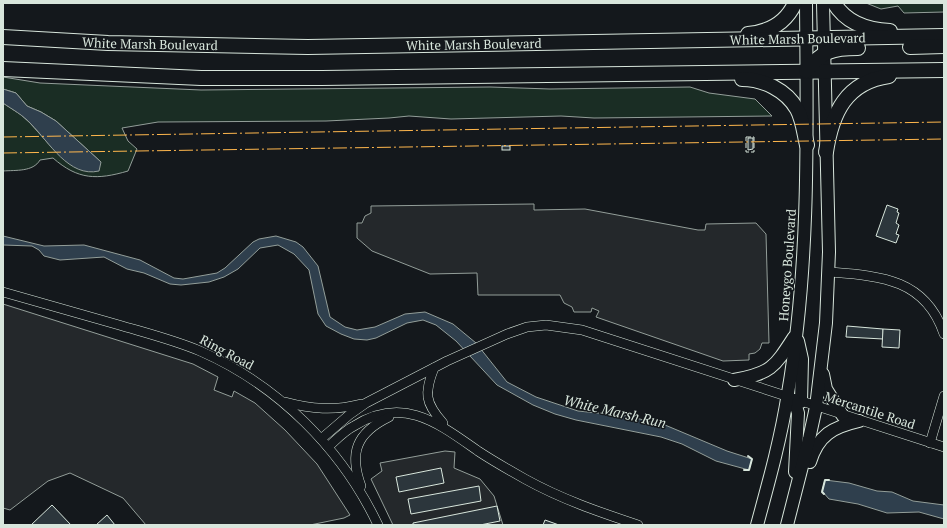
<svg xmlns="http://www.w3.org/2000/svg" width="947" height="528" font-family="'PT Serif',serif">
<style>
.green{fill:#1a2d24;stroke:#939e99}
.parking{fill:#24282b;stroke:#939e99}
.water{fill:#2f3f4d;stroke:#939e99}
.building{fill:#2c363c;stroke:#d8e6dc}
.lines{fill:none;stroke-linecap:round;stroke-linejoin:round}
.minor-casing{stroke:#d8e6dc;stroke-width:10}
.major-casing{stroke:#d8e6dc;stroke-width:14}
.highway-casing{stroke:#d8e6dc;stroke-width:16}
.minor{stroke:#14181c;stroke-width:9}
.major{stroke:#14181c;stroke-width:12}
.highway{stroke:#14181c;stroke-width:14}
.fence{stroke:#d8e6dc;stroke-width:1;stroke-dasharray:5 2;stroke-linecap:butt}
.wall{stroke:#d8e6dc;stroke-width:2}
.power{stroke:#ffb74d;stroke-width:1;stroke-dasharray:14 3 2 3;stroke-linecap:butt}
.labels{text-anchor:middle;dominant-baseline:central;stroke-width:3;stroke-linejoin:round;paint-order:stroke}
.street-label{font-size:13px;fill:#d8e6dc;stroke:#14181c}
.water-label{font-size:14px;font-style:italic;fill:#d8e6dc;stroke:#14181c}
</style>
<rect width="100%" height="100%" fill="#14181c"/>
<g class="green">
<path d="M866,3H944V12L904,13L898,6L881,9Z"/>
<path d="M3,77L40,83L201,90L490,87L550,89L690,87L709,93L755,99L772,116L594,118L561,116L451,119L409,116L389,118L326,121L158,122L122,128L128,141L137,149L128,171C97,180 78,180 53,158L40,160C33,172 16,170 3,171V103L20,114L30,123L54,150L101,162L56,121L41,112L27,106L16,93L3,89Z"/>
</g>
<g class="parking">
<path d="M534,204V210L585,209L698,230H705L706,224L756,223L766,234L769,343H762L760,349L755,353L749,354V360L723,361L596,317L599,311L592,308L591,312H574L572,307L564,303L560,295H478L477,273L430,274L372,251L357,238V223H362L365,216L371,213V206Z"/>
<path d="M3,304L193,364L218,377L214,390L232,397L234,391L255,403L285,430L317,464L350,515L344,518L310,525H146L123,498L70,473L48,481L10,510L3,508Z"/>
<path d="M445,451L455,452L454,468L480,479L494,496L503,525H393L371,479L382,471L380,463Z"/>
</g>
<g class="water">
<path d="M3,89L16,93L27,106L41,112L56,121L101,162L99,171C69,178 49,142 31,124C23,115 13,110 3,103Z"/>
<path d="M3,236L44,246L84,245L140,260L174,278L183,279L217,273L225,268L253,242L259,239L276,236L296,242L303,247L318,266L330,317L345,327L357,330L375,327L405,314L425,312L453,324L476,343L507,382L536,397L578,411L627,416L665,425L727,451L752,459L749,470L716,461L682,444L661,437L576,420L555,414L533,405L497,385L456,341L436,325L423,320L407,323L376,338L367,340L354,339L341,334L326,326L318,314L309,270L294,254L278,245L260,248L238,269L224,277L209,282L181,285L170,284L144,273L127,269L104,257L60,260L44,256L39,250L32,246L3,245Z"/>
<path d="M825,480L849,483L877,491L892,492L913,501L944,505V519L919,512L887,513L858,504L829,499L822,491Z"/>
</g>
<g class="building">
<path d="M748,138H753V149L748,150Z"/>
<rect x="502" y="146" width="8" height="4"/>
<path d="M887,205L898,209L897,212L899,213L896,223L899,225L896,234L899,235L896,243L876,236Z"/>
<path d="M847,326L883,329V339L846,337Z"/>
<path d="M883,329L900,330L899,348L882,347Z"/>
<path d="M441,468L444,483L399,492L396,477Z"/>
<path d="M479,486L481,501L411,514L408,499Z"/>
<path d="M52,505L71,525H31Z"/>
<path d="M497,506L500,521L480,525H413V523Z"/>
<path d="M107,515L115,525H96Z"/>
<path d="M545,520L559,525H543Z"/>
</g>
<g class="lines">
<g class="minor-casing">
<g id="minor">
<path d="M829,272C879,276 925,278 944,334"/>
<path d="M3,292C42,303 81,314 119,325C146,333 174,340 200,351C278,385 342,449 378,525"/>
<path d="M434,368C424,393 425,403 443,423"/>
<path d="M285,402C311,409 334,411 361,404"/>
<path d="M321,439L349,415L366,403L447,361L507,334L527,327L546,325L582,330L944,447"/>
<path d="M930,443L944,396"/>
<path d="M328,447C336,440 344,431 354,426C403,395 438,423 478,451C493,461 509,470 525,479C561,499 599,512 638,525"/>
<path d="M361,486C349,453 356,433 389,417"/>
</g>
</g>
<g class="major-casing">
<g id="major">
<path d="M798,341L802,359L801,402"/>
<path d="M823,374L826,389L843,416"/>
<path d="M734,380C771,373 774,368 794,337"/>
<path d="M794,400L798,413L795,472"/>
<path d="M810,462C818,435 833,427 859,421"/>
<path d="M757,525C769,481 781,438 788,393C810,264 807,133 806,3"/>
<path d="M787,525L809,439L816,407L826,323L829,252L823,3"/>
</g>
</g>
<g class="highway-casing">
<g id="highway">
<path d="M834,3C846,23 867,30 890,31"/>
<path d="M748,34C770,32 786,23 795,3"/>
<path id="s1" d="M3,37L108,43L308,47L944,36"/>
<path d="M910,47L944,46"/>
<path d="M3,69L201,78H322L944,70"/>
<path d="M806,71C822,51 832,48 858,48"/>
<path d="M742,79C763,79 786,90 797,109C803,120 804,133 807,145"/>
<path d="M826,152C832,113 846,82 889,76"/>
</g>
</g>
<use href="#minor" class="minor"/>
<use href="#major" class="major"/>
<use href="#highway" class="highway"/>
<rect class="fence" x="746" y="137" width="8" height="15"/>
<g class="wall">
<path d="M744,470H749L752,459L748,456"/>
<path d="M824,494L822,492L825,480H829"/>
</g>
<g class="power">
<path d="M3,137L944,122"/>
<path d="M3,153L944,139"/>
</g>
</g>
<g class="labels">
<g class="street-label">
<text stroke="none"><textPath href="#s1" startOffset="795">White Marsh Boulevard</textPath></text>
<text stroke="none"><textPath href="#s1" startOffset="147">White Marsh Boulevard</textPath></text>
<text stroke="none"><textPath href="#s1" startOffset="471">White Marsh Boulevard</textPath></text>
<text transform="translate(787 265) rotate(-86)">Honeygo Boulevard</text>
<text transform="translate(227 352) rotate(28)">Ring Road</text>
<text transform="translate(870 410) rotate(18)">Mercantile Road</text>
</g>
<g class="water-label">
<text transform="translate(615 411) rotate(13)">White Marsh Run</text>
</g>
</g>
<rect width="947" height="528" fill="none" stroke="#d8e6dc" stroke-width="8"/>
</svg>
